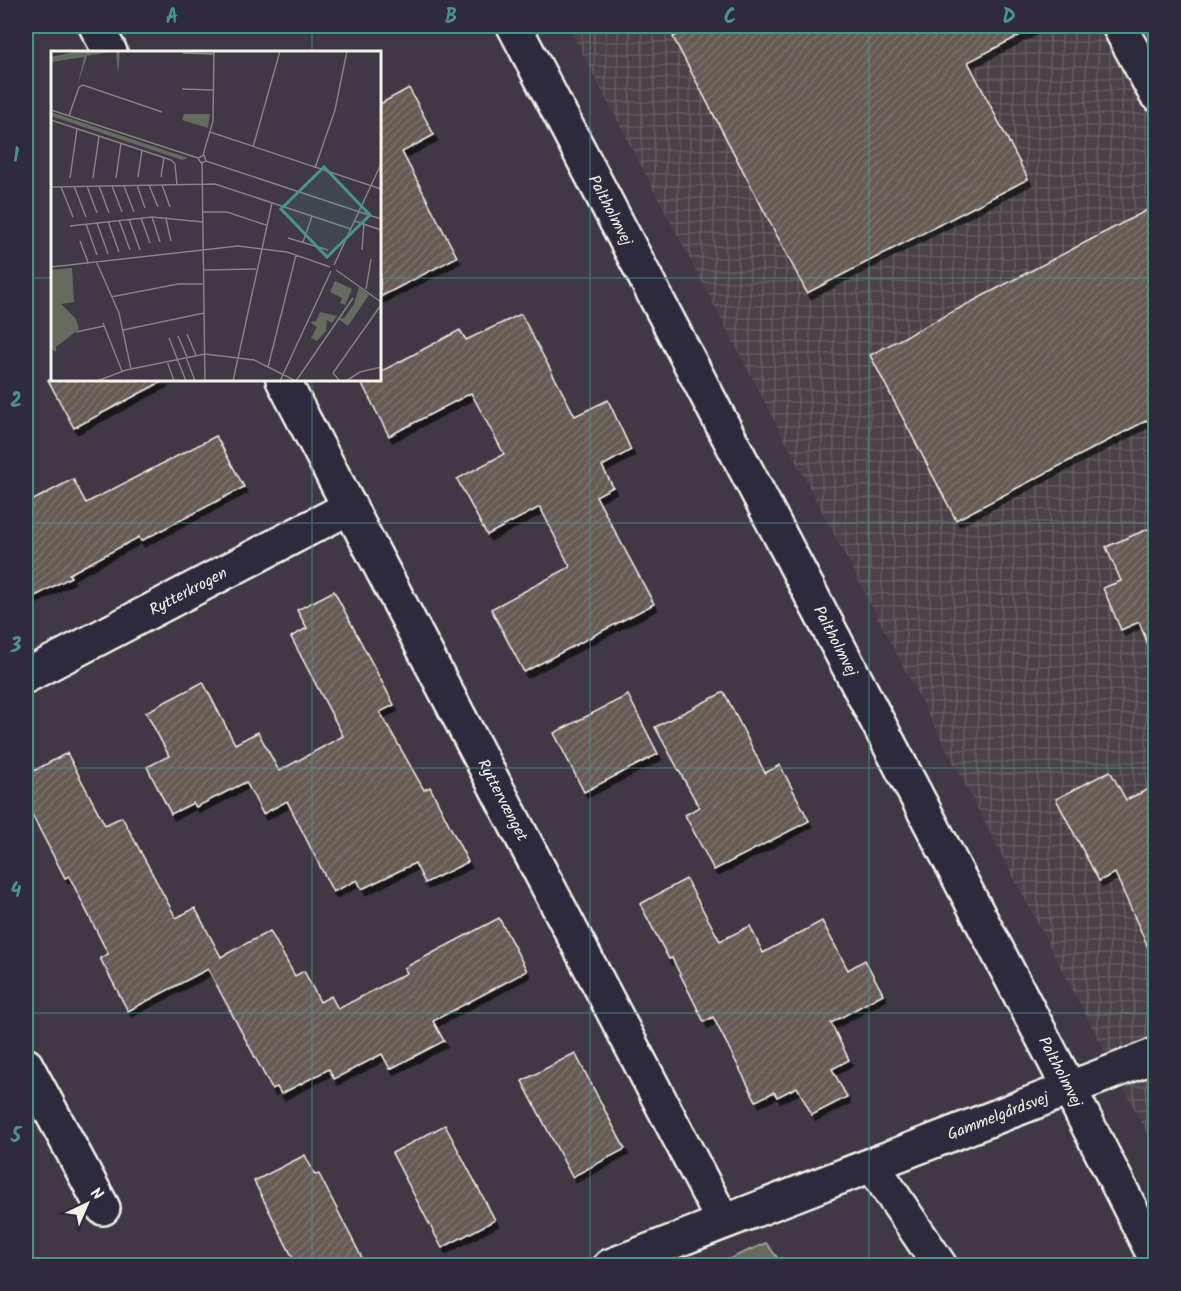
<svg xmlns="http://www.w3.org/2000/svg" width="1181" height="1291" font-family="Kalam,sans-serif">
<style>
.industrial{fill:url(#industrial-grid)}
.grass{fill:#656c5f;stroke:#acaea4;stroke-width:1.5}
.building{fill:url(#building-hatch);stroke:#f4f1e8;stroke-width:1.5;filter:url(#shadow)}
.lines{fill:none;stroke-linecap:round;stroke-linejoin:round}
.street-casing{stroke:#f4f1e8;stroke-width:38}
.secondary-casing{stroke:#f4f1e8;stroke-width:38}
.street{stroke:#2f2a3d;stroke-width:33}
.secondary{stroke:#2f2a3d;stroke-width:33}
.grid{fill:none;stroke:#48958c;stroke-width:1.5;stroke-opacity:0.55}
.labels{text-anchor:middle;dominant-baseline:central;stroke-width:4.5;stroke-linejoin:round;paint-order:stroke}
.street-label{font-size:16px;fill:#f4f1e8;stroke:#2f2a3d}
.inset-road{fill:none;stroke:#888286;stroke-width:1.5}
.view{fill:#48958c;fill-opacity:0.15;stroke:#48958c;stroke-width:3}
.inset-edge{fill:none;stroke:#f4f1e8;stroke-width:3}
.neatline{fill:none;stroke:#48958c;stroke-width:2}
.grid-label{font-size:20px;text-anchor:middle;font-weight:bold;fill:#48958c}
</style>
<defs>
<pattern id="industrial-grid" width="8" height="8" patternUnits="userSpaceOnUse" patternTransform="scale(1.5)"><rect width="8" height="8" fill="#4b4249"/><path d="M0 4h8M4 0v8" fill="none" stroke="#665e63"/></pattern>
<pattern id="building-hatch" width="6" height="6" patternUnits="userSpaceOnUse" patternTransform="scale(1.5)"><rect width="6" height="6" fill="#665a55"/><path d="M-1 1l2-2M0 6l6-6M5 7l2-2" fill="none" stroke="#7c726d"/></pattern>
<filter id="shadow"><feDropShadow dx="3.5" dy="6" stdDeviation="0" flood-color="#0009"/></filter>
</defs>
<rect width="100%" height="100%" fill="#403844"/>
<filter id="ink" filterUnits="userSpaceOnUse"><feTurbulence type="fractalNoise" baseFrequency=".0167" numOctaves="2"/><feDisplacementMap in="SourceGraphic" scale="12" xChannelSelector="R" yChannelSelector="G"/><feConvolveMatrix kernelMatrix="1 2 1 2 8 2 1 2 1" color-interpolation-filters="sRGB"/></filter>
<g filter="url(#ink)">
<path class="industrial" d="M568,26H1155V1149L1094,1031Z"/>
<path class="grass" d="M766,1243L783,1265H715Z"/>
<g class="building">
<path d="M696,26H1038L968,62L1028,179L807,293L673,37Z"/>
<path d="M409,88L434,135L402,152L457,257L380,297V104Z"/>
<path d="M1155,206V416L956,520L870,355Z"/>
<path d="M521,314L575,416L608,400L631,450L602,466L613,487L596,496L654,604L524,672L491,609L570,567L540,507L487,535L457,479L504,454L471,393L389,436L361,382L366,380H380V372L460,330L466,340Z"/>
<path d="M48,380H165L74,428Z"/>
<path d="M216,436L244,487L141,541L139,537L69,574L71,577L26,601V504L73,479L86,503Z"/>
<path d="M1155,526V662L1139,622L1121,630L1103,588L1121,581L1106,547Z"/>
<path d="M334,591L394,705L380,712L424,790L430,787L468,862L425,883L415,863L362,889L357,880L333,892L287,801L263,814L246,782L196,807L193,803L171,814L147,767L169,756L146,712L203,682L235,744L258,732L279,771L343,736L291,637L307,628L297,610Z"/>
<path d="M724,692L765,773L780,765L809,821L714,870L685,815L699,807L655,727Z"/>
<path d="M628,695L658,754L584,792L554,733Z"/>
<path d="M67,753L105,825L122,817L176,918L195,908L221,957L270,931L295,976L304,971L320,1002L331,996L338,1009L407,973L404,968L499,918L527,971L433,1021L444,1041L390,1069L382,1054L334,1079L329,1069L281,1094L277,1087L272,1089L208,969L128,1011L100,958L108,954L69,876L65,878L26,803V775Z"/>
<path d="M1110,771L1126,800L1155,786V963L1115,873L1099,881L1056,799Z"/>
<path d="M686,879L720,941L750,926L763,953L822,921L848,970L865,960L883,994L831,1023L849,1060L832,1069L847,1097L812,1115L797,1087L777,1097L774,1092L756,1101L713,1017L704,1022L672,958L669,959L640,904Z"/>
<path d="M575,1053L625,1149L572,1177L522,1081Z"/>
<path d="M445,1125L495,1220L442,1248L392,1153Z"/>
<path d="M305,1155L315,1175L319,1174L366,1266H297L254,1181Z"/>
</g>
<g class="lines">
<g class="street-casing">
<g id="street">
<path d="M96,26L110,52"/>
<path d="M1119,26L1156,94"/>
<path id="s1" d="M283,380L723,1221"/>
<path id="s2" d="M26,676L350,507"/>
<path d="M26,1065L103,1208"/>
<path d="M873,1166L940,1266"/>
<path id="s3" d="M610,1266L1156,1055"/>
</g>
</g>
<g class="secondary-casing">
<g id="secondary">
<path id="s4" d="M514,26L1070,1090L1156,1259"/>
</g>
</g>
<use href="#street" class="street"/>
<use href="#secondary" class="secondary"/>
</g>
</g>
<path class="grid" d="M312,26V52M590,26V1266M869,26V1266M26,278H52M380,278H1156M312,380V1266M26,523H1156M26,768H1156M26,1013H1156"/>
<g class="labels">
<g class="street-label">
<text stroke="none"><textPath href="#s4" startOffset="208">Paltholmvej</textPath></text>
<text stroke="none"><textPath href="#s2" startOffset="183">Rytterkrogen</textPath></text>
<text stroke="none"><textPath href="#s4" startOffset="694">Paltholmvej</textPath></text>
<text stroke="none"><textPath href="#s1" startOffset="474">Ryttervænget</textPath></text>
<text stroke="none"><textPath href="#s4" startOffset="1180">Paltholmvej</textPath></text>
<text stroke="none"><textPath href="#s3" startOffset="416">Gammelgårdsvej</textPath></text>
</g>
</g>
<g transform="translate(51 51)">
<rect width="330" height="330" fill="#403844"/>
<path d="M0,61L137,107L131,109L0,65ZM21,217L23,251L10,253L25,268L28,278L5,296V301L0,298V219ZM284,230L301,238L294,254L289,252L291,247L279,241ZM308,236L318,244L297,275L287,268L293,267L303,253ZM269,261L286,265L281,272L276,269L275,280L266,290L260,287L266,276L259,271L265,270Z" fill="#656c5f"/>
<path d="M27,0H69L67,24L65,0L36,5L27,33L33,6L0,11V6ZM133,63H159L157,77L131,69Z" fill="#656c5f"/>
<path class="inset-road" d="M132,2L163,3M131,38L162,39M0,59L147,107M18,65L28,36L32,34L111,61M0,69L120,109L124,113L126,134M159,81L330,138M202,96L229,0M152,104L162,70L163,0M155,110L153,104L147,107L150,112L155,110L330,168M151,112L154,330M264,117L284,59L296,0M87,126L91,99M110,126L113,106M19,127L26,78M42,127L48,85M65,127L70,92M86,134L94,157M98,134L107,156M111,134L119,156M23,135L35,166M36,135L46,162M48,135L58,162M61,135L71,161M73,135L83,161M0,136L164,133L300,178M10,136L22,166M152,161H176L215,174M101,166L109,191M90,167L99,192M78,168L89,199M115,168L120,190M68,169L79,199M57,170L68,201M304,170L330,179M46,172L57,203M35,173L46,204M19,175L101,166L152,171M237,187L277,199M29,190L37,211M252,191L261,165M311,199L313,172M45,210L68,262L80,318M283,214L330,113M0,216L187,195L236,201L279,216M153,219L205,218M285,219L330,251M315,238L320,208M60,246L127,233H152M52,272L71,320M72,279L153,262M25,281L53,275M136,283L145,304M127,285L136,306M118,287L135,330M135,306L144,330M116,310L123,330M217,316L245,204M46,330L75,319L154,303L203,309L245,330M182,330L221,152M229,330L280,220M245,330L302,247M289,330L282,322L330,254M295,330L309,321L330,316"/>
<path class="view" d="M273,116L319,164L276,206L230,158Z"/>
<rect width="330" height="330" class="inset-edge"/>
</g>
<rect width="1181" height="1291" fill="none" stroke="#2f2a3d" stroke-width="66"/>
<g transform="translate(87 1204) rotate(44)" stroke="#2f2a3d" stroke-width="4.5" paint-order="stroke">
<path d="M0-4.5L10 22L0 15L-10 22Z" fill="#f4f1e8"/>
<text y="-9" font-size="16" font-weight="bold" text-anchor="middle" fill="#f4f1e8">N</text>
</g>
<rect x="33" y="33" width="1115" height="1225" class="neatline"/>
<g class="grid-label">
<text x="172" y="23">A</text>
<text x="451" y="23">B</text>
<text x="730" y="23">C</text>
<text x="1009" y="23">D</text>
<text x="16" y="162">1</text>
<text x="16" y="407">2</text>
<text x="16" y="652">3</text>
<text x="16" y="897">4</text>
<text x="16" y="1142">5</text>
</g>
</svg>
